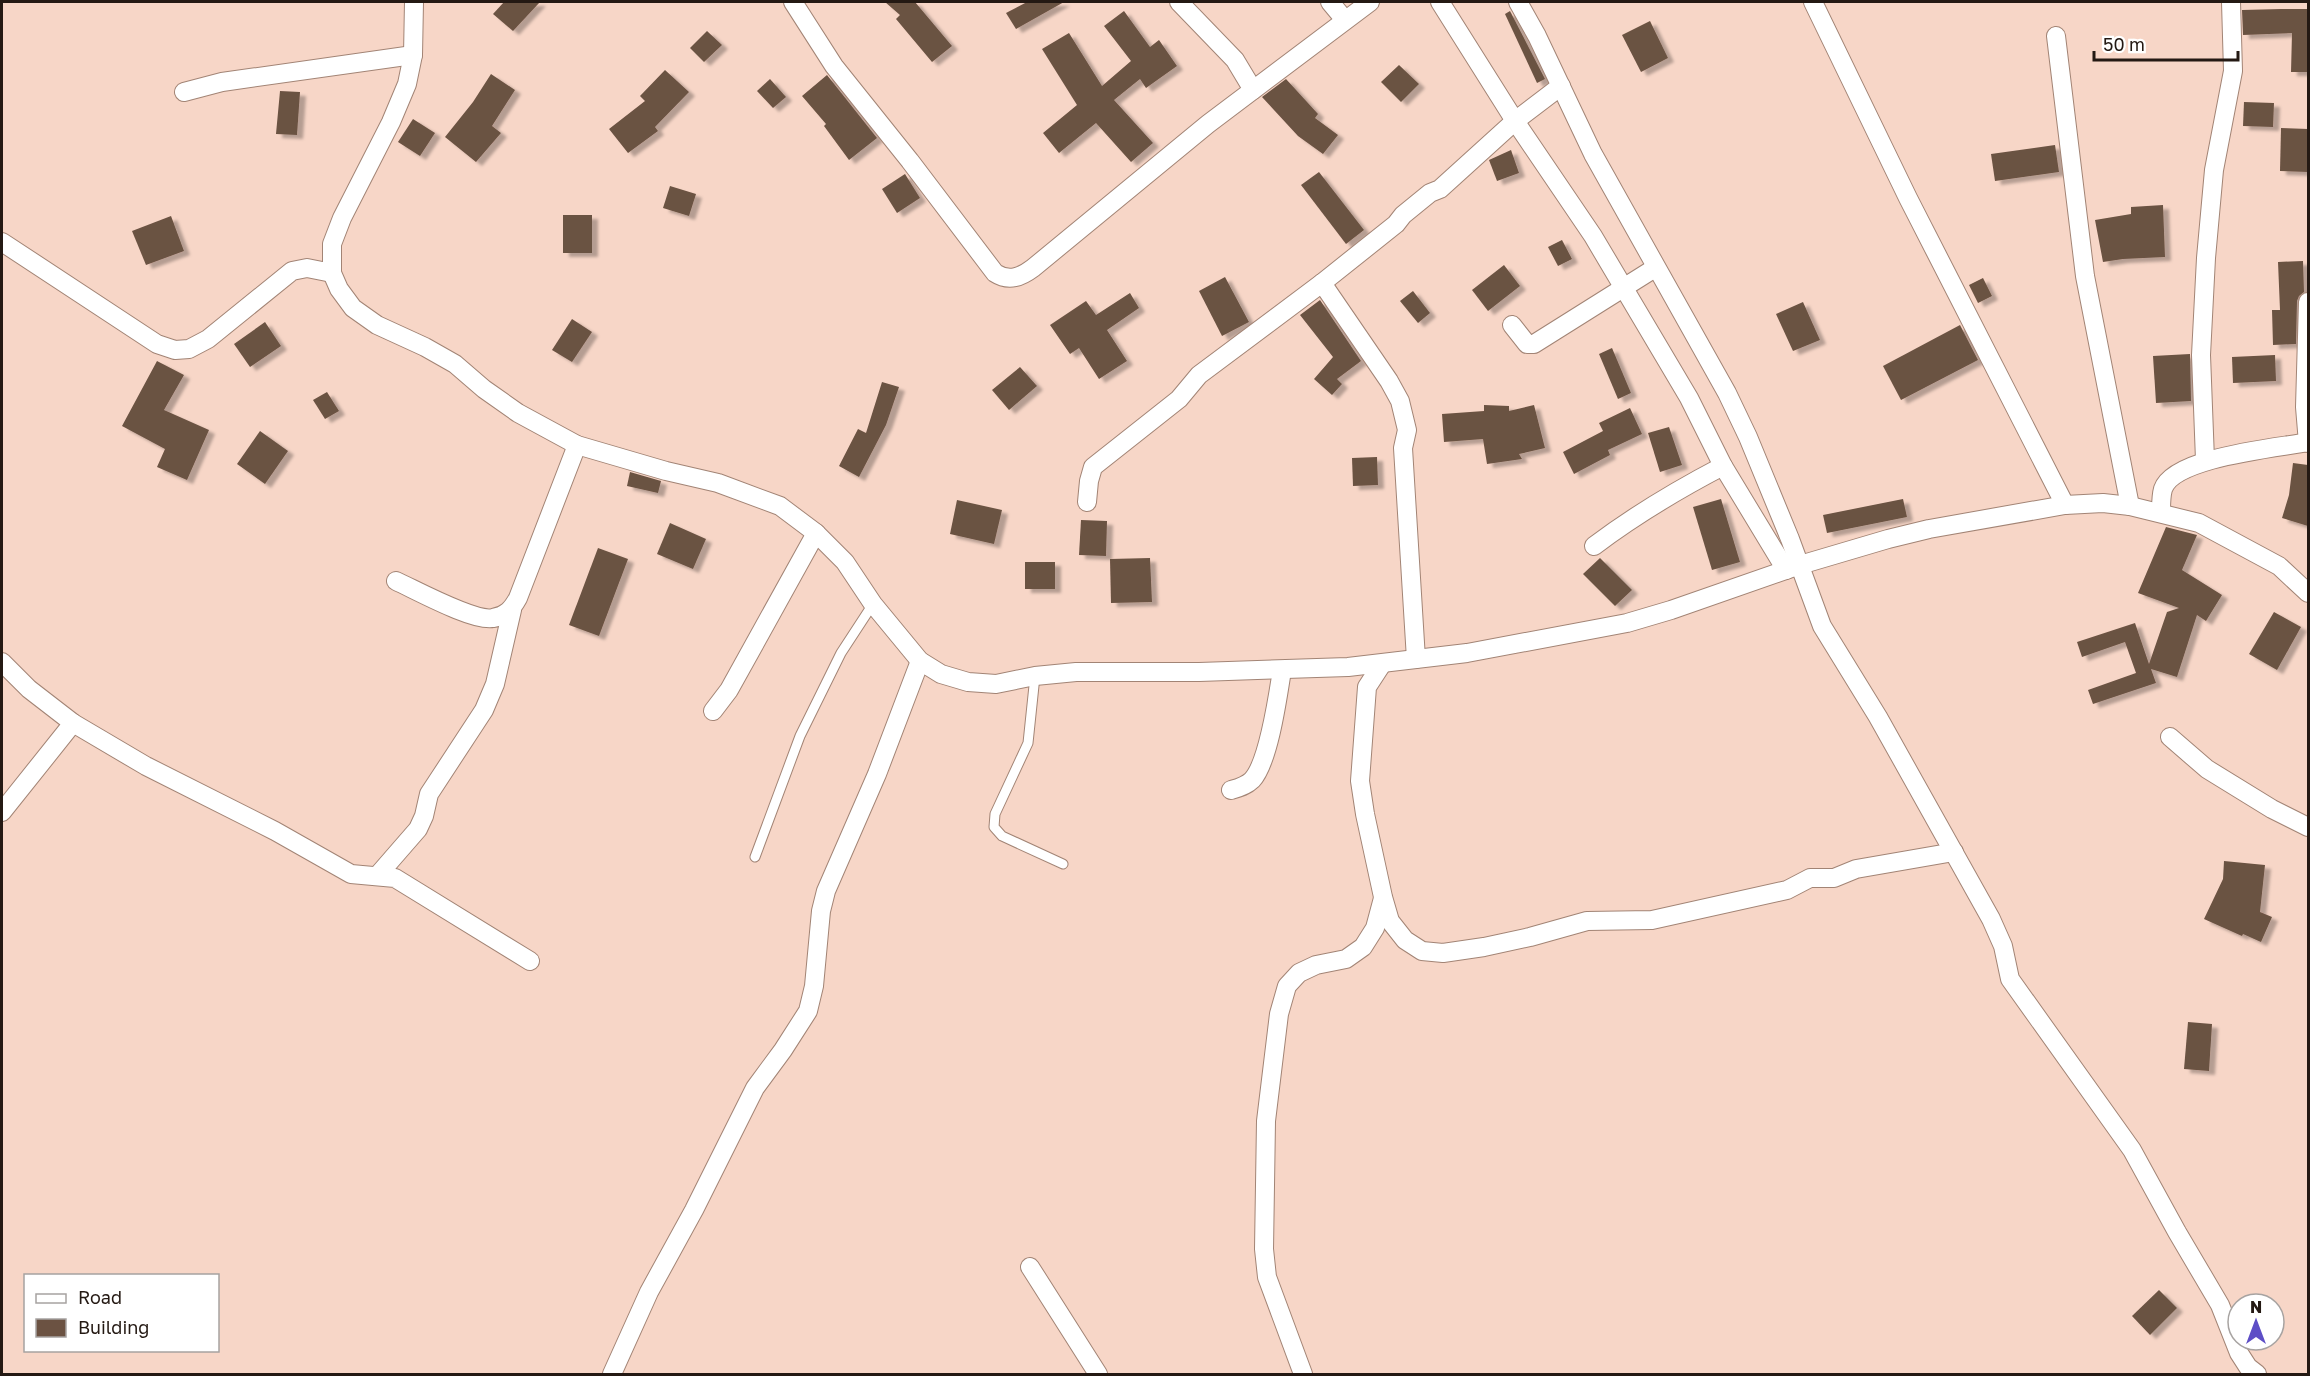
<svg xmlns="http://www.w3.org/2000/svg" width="2310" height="1376" font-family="'Golos Text',sans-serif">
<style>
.building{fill:#6b5242;filter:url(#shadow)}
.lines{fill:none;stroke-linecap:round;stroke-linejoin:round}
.service-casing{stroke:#a28475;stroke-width:11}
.minor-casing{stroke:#a28475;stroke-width:20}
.service{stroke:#fff;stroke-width:9}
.minor{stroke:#fff;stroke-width:18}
</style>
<defs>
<filter id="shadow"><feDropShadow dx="6" dy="4" stdDeviation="1.5" flood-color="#0004"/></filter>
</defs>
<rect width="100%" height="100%" fill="#f7d6c7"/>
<g class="building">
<path d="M504,2H540L513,31L493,14Z"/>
<path d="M885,2H915L952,46L932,62L896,19L900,15Z"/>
<path d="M1027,2H1064L1016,29L1006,13Z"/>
<path d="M2281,9H2308V72H2291L2292,33L2243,35L2242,10Z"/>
<path d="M1124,11L1150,47L1159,40L1177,66L1146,88L1140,79L1114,100L1153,143L1131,162L1096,123L1059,153L1043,133L1077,105L1042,49L1069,33L1102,86L1131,61L1104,26Z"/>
<path d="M1510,11L1545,79L1537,83L1505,14Z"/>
<path d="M1650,21L1668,58L1641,72L1622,35Z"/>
<path d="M707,31L722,45L704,62L690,48Z"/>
<path d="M1399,65L1419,84L1401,102L1381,82Z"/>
<path d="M665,70L689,92L655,127L658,131L628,153L609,129L645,101L640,96Z"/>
<path d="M491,74L515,90L492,126L501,133L476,162L445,137L473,102Z"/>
<path d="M827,75L877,138L849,160L824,126L826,124L802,96Z"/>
<path d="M770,79L786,97L773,108L757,91Z"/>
<path d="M1286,79L1318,114L1315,118L1338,135L1323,154L1298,136L1262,97Z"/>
<path d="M280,91L300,92L297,135L276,134Z"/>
<path d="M2244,102L2274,103L2273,127L2243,126Z"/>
<path d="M413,119L435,133L420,156L398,142Z"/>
<path d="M2281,128L2308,129V172L2280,171Z"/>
<path d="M2055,145L2059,172L1995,181L1991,154Z"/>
<path d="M1511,150L1519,173L1497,181L1489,160Z"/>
<path d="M1319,172L1364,230L1346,244L1301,185Z"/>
<path d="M905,174L920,198L897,213L882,189Z"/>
<path d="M670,186L696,194L689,216L663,208Z"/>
<path d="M2163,205L2165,257L2123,259L2103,262L2095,220L2131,214V207Z"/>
<rect x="563" y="215" width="29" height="38"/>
<path d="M171,216L184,251L146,265L132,231Z"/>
<path d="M1562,240L1572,259L1558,266L1548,247Z"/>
<path d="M2303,261L2304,292L2299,296L2297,301L2296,344L2273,345L2272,310H2280L2278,262Z"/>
<path d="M1504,265L1520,286L1488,311L1472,290Z"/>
<path d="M1225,277L1249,322L1222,336L1199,291Z"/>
<path d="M1983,278L1992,296L1978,303L1969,285Z"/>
<path d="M1413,291L1430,313L1418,323L1400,301Z"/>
<path d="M1130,293L1139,308L1107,330L1127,361L1099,379L1079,348L1070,354L1050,325L1086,301L1096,315Z"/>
<path d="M1320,300L1361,361L1337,379L1342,384L1332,395L1314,379L1333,357L1300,315Z"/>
<path d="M1803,302L1820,340L1793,351L1776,314Z"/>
<path d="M572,319L592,332L572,362L552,350Z"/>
<path d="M265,322L281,346L250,367L234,344Z"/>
<path d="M1960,325L1978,360L1901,400L1883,366Z"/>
<path d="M1612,348L1631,393L1618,399L1599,354Z"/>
<path d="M2190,354L2191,401L2156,403L2153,356Z"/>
<path d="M2275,355L2276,381L2233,383L2232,357Z"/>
<path d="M157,361L184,375L164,410L209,430L187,480L157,467L165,449L122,426Z"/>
<path d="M1020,367L1037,386L1009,410L992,390Z"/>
<path d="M882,382L899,387L886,425L859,477L839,466L858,429L866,433Z"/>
<path d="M327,392L339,411L325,419L313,400Z"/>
<path d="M1484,405L1509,406V411L1534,405L1545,448L1519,454L1522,459L1487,464L1483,439L1444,442L1442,414L1484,411Z"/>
<path d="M1630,408L1642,434L1608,450L1610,455L1574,474L1563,452L1603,431L1599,423Z"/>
<path d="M1669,427L1682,465L1660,472L1648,433Z"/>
<path d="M260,431L288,451L265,484L237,464Z"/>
<path d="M1377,457L1378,485L1353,486L1352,458Z"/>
<path d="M2293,463L2308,465V526L2282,518L2289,495Z"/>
<path d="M630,472L661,481L658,493L627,486Z"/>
<path d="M1721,499L1740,562L1712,570L1693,507Z"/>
<path d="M1903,499L1907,517L1827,533L1823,515Z"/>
<path d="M957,500L1002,510L994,544L950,534Z"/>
<path d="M1081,520L1107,521L1106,556L1079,555Z"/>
<path d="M670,523L706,539L693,569L657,554Z"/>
<path d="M2166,527L2197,535L2182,570L2222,595L2206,621L2197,615L2177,677L2151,669L2156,683L2093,704L2088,690L2136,673L2125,642L2082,657L2077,642L2135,623L2149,664L2167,612L2179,608L2138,593Z"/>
<path d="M598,548L628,559L599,636L569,625Z"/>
<path d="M1150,558L1152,602L1111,603L1110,559Z"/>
<path d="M1600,558L1632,590L1615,606L1583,574Z"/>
<rect x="1025" y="562" width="30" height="27"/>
<path d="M2274,612L2301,627L2277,670L2249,654Z"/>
<path d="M2224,861L2265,865L2260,912L2272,917L2261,942L2243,934L2242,936L2204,919L2223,879Z"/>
<path d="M2188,1022L2212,1024L2209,1071L2184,1069Z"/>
<path d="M2159,1290L2177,1308L2150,1335L2132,1316Z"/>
</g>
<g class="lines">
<g class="service-casing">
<g id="service">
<path d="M1035,676L1028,743L995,814L994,827L1002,836L1063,864"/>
<path d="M755,857L800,736L841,653L873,604"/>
</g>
</g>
<g class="minor-casing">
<g id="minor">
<path d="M414,2L413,55L407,84L391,122L342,218L332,244V273L339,289L353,308L377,325L425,347L455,364L484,389L518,413L577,445L666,471L718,483L780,506L816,533L845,562L873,604L920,661L941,674L968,682L996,684L1035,676L1076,672H1199L1348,667L1467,653L1627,623L1671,610L1800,565L1888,539L1929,529L2065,505L2103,503L2130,506L2199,523L2279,566L2308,593"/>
<path d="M793,2L834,66L910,161L995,273C1009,282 1021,277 1033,268L1208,124L1370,2"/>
<path d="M1179,2L1235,60L1253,90"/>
<path d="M1330,2L1345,20"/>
<path d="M1440,2L1515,121L1593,236L1689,398L1723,466L1786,570"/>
<path d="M1518,2L1537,36L1593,154L1727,393L1748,437L1790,539L1822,626L1878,717L1991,919L2003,946L2010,979L2132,1150L2177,1232L2220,1305L2239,1353L2248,1367L2257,1374"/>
<path d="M1813,2L1908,198L2065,505"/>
<path d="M2056,36L2085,276L2130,506"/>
<path d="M184,92L222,82L413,55"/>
<path d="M2,242L157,344L175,350L189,349L208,339L292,271L307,268L332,273"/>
<path d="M1322,283L1389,381L1400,401L1407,430L1403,448L1416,659"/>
<path d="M2308,302L2305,407L2308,443"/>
<path d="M1512,325L1527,344H1534L1655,268"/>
<path d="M2205,460L2201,355L2206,258L2214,170L2233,71L2231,2"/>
<path d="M1087,502L1089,481L1093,467L1179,399L1199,375L1322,283L1396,224L1403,215L1430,193L1440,189L1515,121L1561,86"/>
<path d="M2161,512C2161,505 2161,496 2163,489C2174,457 2277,448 2308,442"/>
<path d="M1594,546C1635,515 1677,490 1723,466"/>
<path d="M396,581C416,590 474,622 493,618C506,616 512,609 518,598L577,445"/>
<path d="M2,662L29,689L73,723L146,766L275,831L351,874L395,878L530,961"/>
<path d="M1382,664L1367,687L1360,781L1365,814L1383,897L1390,921L1405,940L1422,951L1443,953L1484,947L1530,937L1587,921L1652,920L1787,890L1810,878H1834L1856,869L1954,852"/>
<path d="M713,711L729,690L816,533"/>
<path d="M2170,737L2207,769L2272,809L2308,827"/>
<path d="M1231,790C1238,788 1246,786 1252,780C1269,762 1278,695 1282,670"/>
<path d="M2,812L73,723"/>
<path d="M378,875L418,829L424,816L429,794L484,710L495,684L512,610"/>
<path d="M1030,1267L1098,1374"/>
<path d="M612,1374L649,1292L694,1210L755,1088L783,1050L808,1011L814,986L821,911L826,891L877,774L920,661"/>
<path d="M1303,1374L1267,1277L1264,1249L1266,1121L1279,1014L1287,986L1299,973L1316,965L1346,959L1363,947L1375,928L1383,898"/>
</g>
</g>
<use href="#service" class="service"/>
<use href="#minor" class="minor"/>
</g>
<rect width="2310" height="1376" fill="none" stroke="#241913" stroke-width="6"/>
<rect x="24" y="1274" width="195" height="78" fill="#ffffff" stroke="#a7a3a1" stroke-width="1.5"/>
<rect x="36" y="1294" width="30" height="9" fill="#ffffff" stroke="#a7a3a1" stroke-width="1.5"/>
<text x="78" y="1304" font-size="18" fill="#241913">Road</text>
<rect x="36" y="1319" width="30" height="18" fill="#6b5242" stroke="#a7a3a1" stroke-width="1.5"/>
<text x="78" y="1334" font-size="18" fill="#241913">Building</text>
<g transform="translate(2256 1322)"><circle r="28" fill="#ffffff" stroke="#a7a3a1" stroke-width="1.5"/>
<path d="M0-4.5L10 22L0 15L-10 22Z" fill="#5d4ec6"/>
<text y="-9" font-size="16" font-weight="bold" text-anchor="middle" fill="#241913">N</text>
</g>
<path d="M2094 51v9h144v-9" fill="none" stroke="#241913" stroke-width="3"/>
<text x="2103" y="51" font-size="18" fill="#241913" stroke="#ffffff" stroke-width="4.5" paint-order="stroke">50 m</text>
</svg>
